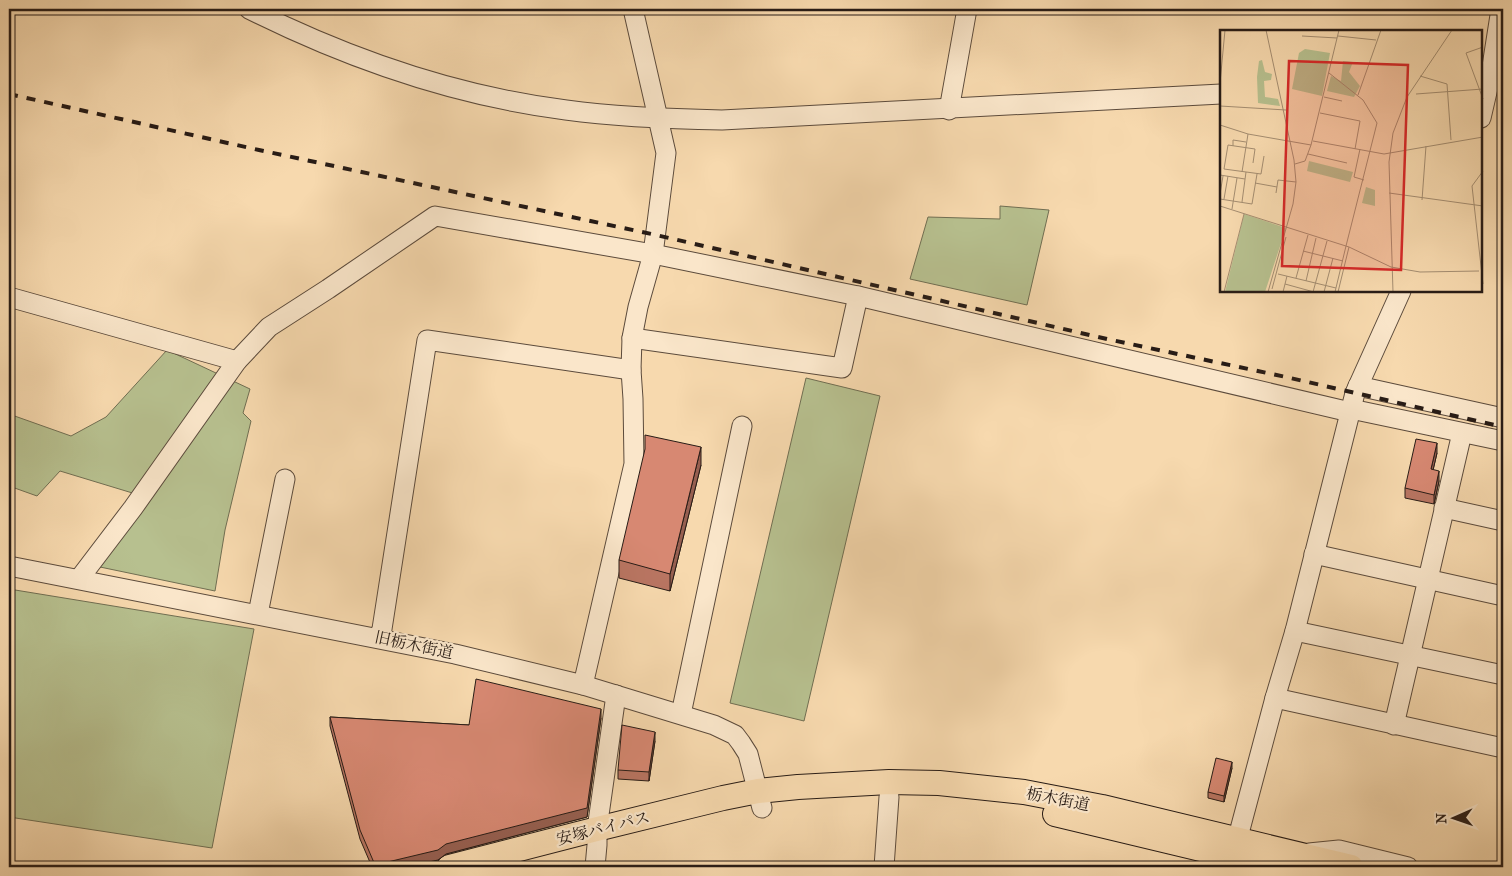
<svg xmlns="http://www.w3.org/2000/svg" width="1512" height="876" font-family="'IM FELL French Canon','Noto Serif JP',serif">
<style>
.green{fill:#b7c08f;stroke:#706e52}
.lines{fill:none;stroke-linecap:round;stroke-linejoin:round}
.minor-casing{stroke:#5c4b3c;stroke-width:21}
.major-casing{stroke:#281c16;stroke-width:26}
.minor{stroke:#fae6ca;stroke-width:19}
.major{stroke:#f7d9ae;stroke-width:24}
.rail{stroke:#281c16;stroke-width:4;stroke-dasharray:9 9;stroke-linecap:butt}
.wall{fill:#b97562;stroke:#281c16}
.shaded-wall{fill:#965f50;stroke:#281c16}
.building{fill:#d78872;stroke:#281c16}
.labels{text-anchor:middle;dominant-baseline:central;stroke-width:4.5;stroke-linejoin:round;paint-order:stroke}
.street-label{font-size:16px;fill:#281c16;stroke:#fae6ca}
.inset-road{fill:none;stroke:#a48d71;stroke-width:1}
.view{fill:#d62828;fill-opacity:0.15;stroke:#d62828;stroke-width:2.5}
.inset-edge{fill:none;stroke:#281c16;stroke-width:2.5}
</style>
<rect width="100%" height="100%" fill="#f7d9ae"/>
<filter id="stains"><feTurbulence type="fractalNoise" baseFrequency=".004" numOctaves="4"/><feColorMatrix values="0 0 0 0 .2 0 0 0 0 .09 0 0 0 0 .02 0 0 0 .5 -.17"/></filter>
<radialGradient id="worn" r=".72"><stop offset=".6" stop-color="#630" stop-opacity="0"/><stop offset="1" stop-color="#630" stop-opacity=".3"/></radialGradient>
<g class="green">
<path d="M1000,206L1049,210L1027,305L910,279L928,217L1000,219Z"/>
<path d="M167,350L250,389L243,413L251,421L225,530L215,591L100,567L139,495L60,471L37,496L9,486V414L71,436L106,417Z"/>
<path d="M806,378L880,396L804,721L730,703Z"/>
<path d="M9,589L254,629L212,848L9,817Z"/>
</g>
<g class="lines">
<g class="minor-casing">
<g id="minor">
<path d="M249,9C349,59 456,96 566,110C618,117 670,119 722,120L1221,94"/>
<path d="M949,110L967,9"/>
<path d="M1481,118L1490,79L1501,9"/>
<path d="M9,297L237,361"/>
<path d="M632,338L842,368L858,296"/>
<path d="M1358,386L1503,418"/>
<path d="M1351,409L1503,441"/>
<path d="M1444,508L1503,521"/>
<path d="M1314,554L1503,596"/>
<path d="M9,566L455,654L583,685L714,725L735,735L741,743L748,754L762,808"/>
<path d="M79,579L133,508L237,361L269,327L328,289L435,216L653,254L858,296L1350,412"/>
<path d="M258,614L285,479"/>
<path d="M1295,631L1503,675"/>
<path d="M378,638L382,629L427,340L631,370"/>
<path d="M583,685L634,464L633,399L631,370L632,338L638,307L653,254L666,153L633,9"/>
<path d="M1275,698L1503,748"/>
<path d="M681,714L742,426"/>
<path d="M1394,725L1462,433"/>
<path d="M1234,852L1275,698L1295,631L1355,393L1401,291"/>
<path d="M1309,853L1339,850L1408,867"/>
<path d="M595,867L597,845V829L616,695"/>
<path d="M884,867L889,797"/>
</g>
</g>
<g class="major-casing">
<g id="major">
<path d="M1055,814L1276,867"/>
<path d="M449,867L597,829L723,798L758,791L798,787L889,782L939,783L1024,792L1102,807L1351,867"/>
</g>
</g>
<use href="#minor" class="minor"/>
<use href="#major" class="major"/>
<path class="rail" d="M9,94L259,150L656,235L1107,339L1286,377L1503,427"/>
</g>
<g class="wall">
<path d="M1437,453L1433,470L1439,481L1434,504L1405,498V488Z"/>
<path d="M701,465L670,591L619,578V560Z"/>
<path d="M330,717L469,725L601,718L587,817L446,854L438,860L406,867H372L360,839L330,726Z"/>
<path d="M655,741L649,781L618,779V770Z"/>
<path d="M1232,768L1224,802L1208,798V792Z"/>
</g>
<g class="shaded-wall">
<path d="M1437,443V453L1431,479V469Z"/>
<path d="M701,447V465L670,591V574Z"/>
<path d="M1439,471V481L1434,504V495Z"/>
<path d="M601,709V718L587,817L446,854L438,860L406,867H375V865Z"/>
<path d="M655,732V741L649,781V772Z"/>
<path d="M1232,762V768L1224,802V796Z"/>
</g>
<g class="building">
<path d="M645,435L701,447L670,574L619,560L645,449Z"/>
<path d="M1416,439L1437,443L1431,469L1439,471L1434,495L1405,488Z"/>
<path d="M476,679L601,709L587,808L446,844L438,850L375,865L360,830L330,717L469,725Z"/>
<path d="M622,725L655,732L649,772L618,770Z"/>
<path d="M1216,758L1232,762L1224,796L1208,792Z"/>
</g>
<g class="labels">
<g class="street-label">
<text transform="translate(414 645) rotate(12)">旧栃木街道</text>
<text transform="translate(1058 799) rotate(11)">栃木街道</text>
<text transform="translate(603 828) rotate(-14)">安塚バイパス</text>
</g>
</g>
<g transform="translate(1220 30)">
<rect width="262" height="262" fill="#f7d9ae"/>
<path d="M85,19L110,23L102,66L72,59L79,23ZM42,30L45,42L52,44L51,50L44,51L45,67L58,69L60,76L38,73L37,47L39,31ZM123,31L133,32L129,42L140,56L134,67L107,61L111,46L121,51ZM89,131L133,142L130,152L87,141ZM146,157L155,160V176L142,173ZM24,184L66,198L45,262H5Z" fill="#b7c08f"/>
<path class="inset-road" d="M46,0L74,130L76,152L73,174L48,262M82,6L117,8M118,6L156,10M263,17L246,23L263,69M109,43L143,70L157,93L126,216M200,46L227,54L231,110M0,53L5,0M196,64L263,59M138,65L161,0M104,67L122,71M0,76L66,80M100,83L140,91L135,119M0,95L28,104L91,115M93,111L164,124L263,107M13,116V110L26,112M140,119L134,147L144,150M88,124L127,133M33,133L35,119L8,115L4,139L41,144L44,126M75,134L85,131L91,115L119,0M263,141L252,156L263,254M22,142L28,104M0,145L25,149M35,153L57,157M56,163L58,150L76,152M169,163L263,176M0,164L3,146M0,169L32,174L37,144M4,169L8,146M202,170L206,116M22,172L26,142M0,176L129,217L171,237L200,242L259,241M12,179L17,148M83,221L123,231M58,244L116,258M76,248L88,205M86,251L96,208M65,254L94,262M52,259L66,207M4,262L24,184M63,262L67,246M93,262L107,211M104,262L113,228M115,262L126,216M118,262L129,217M173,262L169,132L173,103L187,67L232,0"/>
<path class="view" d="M69,31L188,35L181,240L62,236Z"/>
<rect width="262" height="262" class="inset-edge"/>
</g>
<rect width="1512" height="876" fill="none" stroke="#f7d9ae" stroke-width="30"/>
<rect x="10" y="10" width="1492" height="856" fill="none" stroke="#281c16" stroke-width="2.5"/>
<rect x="15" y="15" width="1482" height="846" fill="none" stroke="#281c16"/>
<g transform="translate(1454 818) rotate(268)" stroke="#fae6ca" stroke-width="4" paint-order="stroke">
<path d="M0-4L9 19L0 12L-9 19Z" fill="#281c16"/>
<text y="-8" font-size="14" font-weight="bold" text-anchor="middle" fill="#281c16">N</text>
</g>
<rect width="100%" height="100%" filter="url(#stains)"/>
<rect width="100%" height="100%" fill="url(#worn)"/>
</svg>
